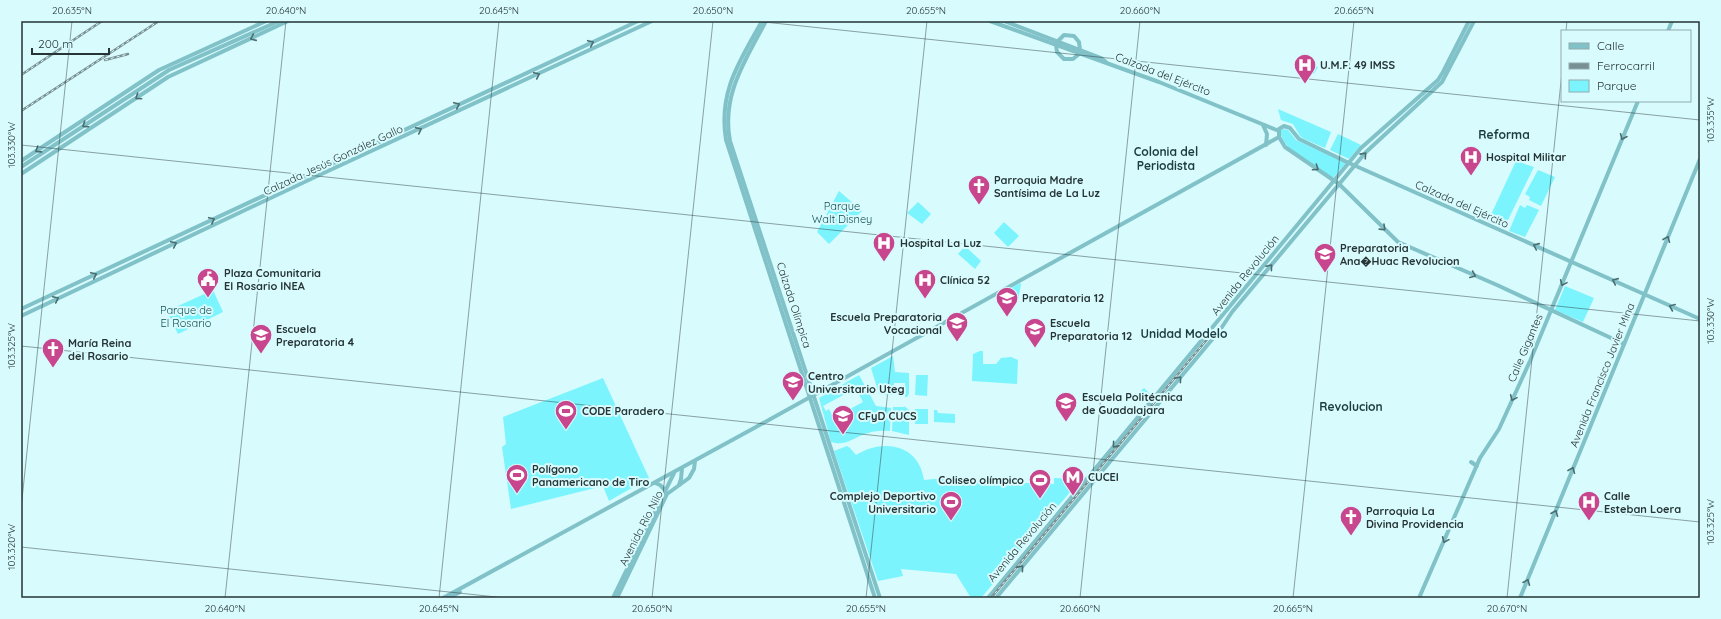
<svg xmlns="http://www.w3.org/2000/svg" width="1721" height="619" font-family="Quicksand,sans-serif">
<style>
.green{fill:#7bf4fe;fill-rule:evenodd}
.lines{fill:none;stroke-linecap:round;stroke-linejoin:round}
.major{stroke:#80c2c8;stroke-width:4}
.rail-casing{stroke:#789092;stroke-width:2.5}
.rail{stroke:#d8fbfe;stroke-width:1;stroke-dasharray:3;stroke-linecap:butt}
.oneway{stroke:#4a6d70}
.ticks{fill:none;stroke:#263435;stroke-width:1;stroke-opacity:0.45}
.labels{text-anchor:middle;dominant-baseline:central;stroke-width:4;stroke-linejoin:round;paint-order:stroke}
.poi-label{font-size:11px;font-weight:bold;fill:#263435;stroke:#d8fbfe;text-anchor:start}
.street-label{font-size:11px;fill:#263435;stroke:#d8fbfe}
.park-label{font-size:11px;fill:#134d52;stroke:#d8fbfe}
.neighbourhood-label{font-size:12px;font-weight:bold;fill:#1d3c3f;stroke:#d8fbfe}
.neatline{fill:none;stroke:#263435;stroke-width:1.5}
.ticks-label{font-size:10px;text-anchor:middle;fill:#263435}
</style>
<rect width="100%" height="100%" fill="#d8fbfe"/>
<g class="green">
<path d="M1307,61L1318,67L1314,74L1301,68L1304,62L1306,63Z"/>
<path d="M1278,109L1331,132L1325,148L1304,139L1300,136L1293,124L1281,120Z"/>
<path d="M1284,129L1288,130L1296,140L1346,163L1333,178L1289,148L1285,143L1280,134L1281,130Z"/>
<path d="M1338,134L1361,145L1349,159L1330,150Z"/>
<path d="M1516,161L1534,167L1504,228L1488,221Z"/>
<path d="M1538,170L1555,177L1541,206L1529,200L1530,197L1525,194Z"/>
<path d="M839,191L862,211L829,244L817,232Z"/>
<path d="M918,202L931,214L922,224L907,213Z"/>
<path d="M1520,205L1525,208L1527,205L1539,210L1525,237L1509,231Z"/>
<path d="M1004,222L1019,236L1008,247L994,233Z"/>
<path d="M965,246L981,261L975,269L958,254Z"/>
<path d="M1020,283L1021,284L1018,300L1008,290Z"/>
<path d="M1565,286L1594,298L1583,322L1555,310Z"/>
<path d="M213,290L223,312L178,334L167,311Z"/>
<path d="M980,351H983V364H996L1001,358L1011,357L1018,360L1017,384L972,381L973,354Z"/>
<path d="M893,356L895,372L909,373V394L907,397H905V383H894L893,395L879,394L871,368Z"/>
<path d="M859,375L876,406L891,408L890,431C881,430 871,431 862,435C851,440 844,446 831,442L819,398ZM858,387L861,391L858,393L863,402L850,409L851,411L847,413L846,411L834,419L829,409L826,411L823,406Z"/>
<path d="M916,375H928L927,396L915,395Z"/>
<path d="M603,378L649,478L609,501L603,486L511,509L502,447L506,444L503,417Z"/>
<path d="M1144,388L1152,396L1146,403L1137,394Z"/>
<path d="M904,406L909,410V435L892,431L893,407H904Z"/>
<rect x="915" y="409" width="13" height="15"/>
<path d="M934,410H937L938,413L955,414V423L934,422Z"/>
<path d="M847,446L850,448L856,455C883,438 919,444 924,480L945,478V482L966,483L976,481L1054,484V478L1081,479L981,598H971L956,574L901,569L903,576L878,581L834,451Z"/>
</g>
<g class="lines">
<g class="major">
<path d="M762,21C740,61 718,91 726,140L875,598"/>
<path d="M766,21C746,59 721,95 730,141L880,598"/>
<path d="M990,21L1159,82L1279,131"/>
<path d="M1004,21L1101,58L1106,62"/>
<path d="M1668,31L1672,21"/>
<path d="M1057,42L1064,35L1074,36L1079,42L1080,50"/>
<path d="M1056,45L1057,52L1064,59H1073L1079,54"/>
<path d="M1263,125L1267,134L1266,145"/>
<path d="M21,161L159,70L266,21"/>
<path d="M21,167L169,70L279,21"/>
<path d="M21,174L168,77L288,21"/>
<path d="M21,309L638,21"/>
<path d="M21,316L315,177L652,21"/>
<path d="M1624,344L1497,285L1398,242L1339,184L1285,147L1279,137V129L1284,126L1290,128L1299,139L1349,163L1700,319"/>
<path d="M1471,462L1477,466"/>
<path d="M655,483L660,485L665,490"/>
<path d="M679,485L681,479L682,468"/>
<path d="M443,598L756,427L1279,137"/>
<path d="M449,598L460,592"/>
<path d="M613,598L674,473"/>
<path d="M617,598L667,494L689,478L694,469L695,461"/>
<path d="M988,598L1361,148L1438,80L1443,72L1469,21"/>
<path d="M996,598L1220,330L1232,312L1366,152L1442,82L1474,21"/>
<path d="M1419,598L1480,458L1499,429L1530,361L1638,101"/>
<path d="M1520,598L1700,159"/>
</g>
<g class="rail-casing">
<g id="rail">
<path d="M105,60L128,54"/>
<path d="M21,75L102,21"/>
<path d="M21,111L159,21"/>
<path d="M991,598L1214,331"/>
</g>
</g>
<use href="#rail" class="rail"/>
</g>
<defs><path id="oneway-chevron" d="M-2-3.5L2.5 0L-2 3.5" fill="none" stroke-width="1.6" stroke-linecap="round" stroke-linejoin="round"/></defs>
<g class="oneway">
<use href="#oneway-chevron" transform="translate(253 38) rotate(156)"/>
<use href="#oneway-chevron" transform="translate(591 43) rotate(-25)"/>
<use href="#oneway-chevron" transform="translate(537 75) rotate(-25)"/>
<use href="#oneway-chevron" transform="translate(138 97) rotate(146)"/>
<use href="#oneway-chevron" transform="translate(457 105) rotate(-25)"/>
<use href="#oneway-chevron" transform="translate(85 125) rotate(146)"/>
<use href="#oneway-chevron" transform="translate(419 130) rotate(-25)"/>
<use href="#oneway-chevron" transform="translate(1623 137) rotate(113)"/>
<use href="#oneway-chevron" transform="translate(38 150) rotate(147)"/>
<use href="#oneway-chevron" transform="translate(1364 155) rotate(-48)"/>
<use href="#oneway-chevron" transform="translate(1316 168) rotate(34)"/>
<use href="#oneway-chevron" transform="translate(212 220) rotate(-25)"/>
<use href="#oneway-chevron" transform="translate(1383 228) rotate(44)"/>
<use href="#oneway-chevron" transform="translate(1667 239) rotate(-68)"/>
<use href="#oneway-chevron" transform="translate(174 244) rotate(-25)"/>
<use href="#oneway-chevron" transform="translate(1536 246) rotate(-156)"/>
<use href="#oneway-chevron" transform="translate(1270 267) rotate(-50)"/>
<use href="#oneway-chevron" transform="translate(94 275) rotate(-25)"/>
<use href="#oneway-chevron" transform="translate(1473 275) rotate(23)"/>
<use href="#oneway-chevron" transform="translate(1615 281) rotate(-156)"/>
<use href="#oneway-chevron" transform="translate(1563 283) rotate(114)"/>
<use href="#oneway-chevron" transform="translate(56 299) rotate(-25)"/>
<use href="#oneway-chevron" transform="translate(1672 307) rotate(-157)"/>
<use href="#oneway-chevron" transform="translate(1179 379) rotate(-50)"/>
<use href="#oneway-chevron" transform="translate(1513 398) rotate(114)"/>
<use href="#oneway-chevron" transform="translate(1115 445) rotate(130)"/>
<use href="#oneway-chevron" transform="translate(1572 470) rotate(-68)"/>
<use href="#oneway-chevron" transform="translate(1555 513) rotate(-68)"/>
<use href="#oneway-chevron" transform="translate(1445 540) rotate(114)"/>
<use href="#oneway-chevron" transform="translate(1021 568) rotate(-50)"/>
<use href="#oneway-chevron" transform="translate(1527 582) rotate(-67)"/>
</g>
<path class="ticks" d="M754,21L1700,120M1566,31L1567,21M21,145L1700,321M21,346L1700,522M21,509L72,21M21,547L506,598M225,598L286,21M439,598L499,21M652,598L713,21M866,598L927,21M1080,598L1140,21M1293,598L1354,21M1507,598L1562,72"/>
<defs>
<g id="hospital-pin" transform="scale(1.15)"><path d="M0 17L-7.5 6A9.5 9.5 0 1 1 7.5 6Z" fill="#c8468d" stroke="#d8fbfe"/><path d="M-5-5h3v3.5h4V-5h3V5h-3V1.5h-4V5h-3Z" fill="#fff"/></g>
<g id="church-pin" transform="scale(1.15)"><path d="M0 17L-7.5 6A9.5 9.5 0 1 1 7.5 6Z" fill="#c8468d" stroke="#d8fbfe"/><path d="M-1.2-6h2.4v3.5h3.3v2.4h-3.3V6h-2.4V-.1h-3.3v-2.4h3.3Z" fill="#fff"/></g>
<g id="university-pin" transform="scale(1.15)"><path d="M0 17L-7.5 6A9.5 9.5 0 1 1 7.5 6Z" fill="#c8468d" stroke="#d8fbfe"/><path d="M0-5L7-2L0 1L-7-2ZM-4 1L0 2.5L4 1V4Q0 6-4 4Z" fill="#fff"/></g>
<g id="civic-pin" transform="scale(1.15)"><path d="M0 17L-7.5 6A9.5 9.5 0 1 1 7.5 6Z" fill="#c8468d" stroke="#d8fbfe"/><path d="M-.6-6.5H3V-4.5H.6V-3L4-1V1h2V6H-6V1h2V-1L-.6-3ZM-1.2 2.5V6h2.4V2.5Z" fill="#fff"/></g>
<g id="stadium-pin" transform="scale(1.15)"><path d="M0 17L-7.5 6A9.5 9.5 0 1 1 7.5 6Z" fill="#c8468d" stroke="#d8fbfe"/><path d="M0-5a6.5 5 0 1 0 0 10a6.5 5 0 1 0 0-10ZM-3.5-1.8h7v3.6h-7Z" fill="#fff"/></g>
<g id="metro-pin" transform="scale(1.15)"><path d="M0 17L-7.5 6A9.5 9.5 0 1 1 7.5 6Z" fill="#c8468d" stroke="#d8fbfe"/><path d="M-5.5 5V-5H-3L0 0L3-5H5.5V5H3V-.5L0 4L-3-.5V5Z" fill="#fff"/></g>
</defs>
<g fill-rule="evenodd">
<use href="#hospital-pin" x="1305" y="65"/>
<use href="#hospital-pin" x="1471" y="157"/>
<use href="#church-pin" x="979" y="186"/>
<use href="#hospital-pin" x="884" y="243"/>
<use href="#university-pin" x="1325" y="254"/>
<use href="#civic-pin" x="208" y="279"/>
<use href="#hospital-pin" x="925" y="280"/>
<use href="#university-pin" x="1007" y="298"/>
<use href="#university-pin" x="957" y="323"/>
<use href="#university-pin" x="1035" y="329"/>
<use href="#university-pin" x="261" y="335"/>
<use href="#church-pin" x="53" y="349"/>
<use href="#university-pin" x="793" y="382"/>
<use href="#university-pin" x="1066" y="403"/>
<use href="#stadium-pin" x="566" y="411"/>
<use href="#university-pin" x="843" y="416"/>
<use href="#stadium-pin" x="517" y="475"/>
<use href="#metro-pin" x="1073" y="477"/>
<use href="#stadium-pin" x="1040" y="480"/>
<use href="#stadium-pin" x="951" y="502"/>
<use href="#hospital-pin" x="1589" y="502"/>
<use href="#church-pin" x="1351" y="517"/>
</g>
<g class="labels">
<g class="poi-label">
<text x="1320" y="65">U.M.F. 49 IMSS</text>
<text x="1486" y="157">Hospital Militar</text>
<text x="994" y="180">Parroquia Madre<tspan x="994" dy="13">Santísima de La Luz</tspan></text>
<text x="900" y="243">Hospital La Luz</text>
<text x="1340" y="248">Preparatoria<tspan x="1340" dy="13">Ana�Huac Revolucion</tspan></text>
<text x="224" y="273">Plaza Comunitaria<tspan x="224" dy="13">El Rosario INEA</tspan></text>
<text x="940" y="280">Clínica 52</text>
<text x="1022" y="298">Preparatoria 12</text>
<text x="942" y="317" text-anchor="end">Escuela Preparatoria<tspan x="942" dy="13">Vocacional</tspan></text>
<text x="1050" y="323">Escuela<tspan x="1050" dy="13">Preparatoria 12</tspan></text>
<text x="276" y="329">Escuela<tspan x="276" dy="13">Preparatoria 4</tspan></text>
<text x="68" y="343">María Reina<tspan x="68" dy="13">del Rosario</tspan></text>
<text x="808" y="376">Centro<tspan x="808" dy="13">Universitario Uteg</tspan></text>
<text x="1082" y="397">Escuela Politécnica<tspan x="1082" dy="13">de Guadalajara</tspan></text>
<text x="582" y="411">CODE Paradero</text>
<text x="858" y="416">CFyD CUCS</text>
<text x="532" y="469">Polígono<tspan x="532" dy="13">Panamericano de Tiro</tspan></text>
<text x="1088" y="477">CUCEI</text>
<text x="1024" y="480" text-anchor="end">Coliseo olímpico</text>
<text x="936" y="496" text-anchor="end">Complejo Deportivo<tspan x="936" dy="13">Universitario</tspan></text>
<text x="1604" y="496">Calle<tspan x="1604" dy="13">Esteban Loera</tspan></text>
<text x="1366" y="511">Parroquia La<tspan x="1366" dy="13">Divina Providencia</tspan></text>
</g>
<g class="street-label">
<text transform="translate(1163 74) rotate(21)">Calzada del Ejército</text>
<text transform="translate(333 160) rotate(-25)">Calzada Jesús González Gallo</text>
<text transform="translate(1462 204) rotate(24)">Calzada del Ejército</text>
<text transform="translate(1245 275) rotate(-51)">Avenida Revolución</text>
<text transform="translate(794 305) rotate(72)">Calzada Olímpica</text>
<text transform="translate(1525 348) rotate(-67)">Calle Gigantes</text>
<text transform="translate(1602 375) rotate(-68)">Avenida Francisco Javier Mina</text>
<text transform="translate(641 528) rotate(-63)">Avenida Río Nilo</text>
<text transform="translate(1022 542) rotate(-50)">Avenida Revolución</text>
</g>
<g class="park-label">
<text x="842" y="206">Parque<tspan x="842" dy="13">Walt Disney</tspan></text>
<text x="186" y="310">Parque de<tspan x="186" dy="13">El Rosario</tspan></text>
</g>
<g class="neighbourhood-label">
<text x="1504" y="134">Reforma</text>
<text x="1166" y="151">Colonia del<tspan x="1166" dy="14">Periodista</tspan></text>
<text x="1184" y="333">Unidad Modelo</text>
<text x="1351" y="406">Revolucion</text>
</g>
</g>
<rect width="1721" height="619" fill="none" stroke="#d8fbfe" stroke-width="44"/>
<rect x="1561" y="30" width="130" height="72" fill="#d8fbfe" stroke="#91abae"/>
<rect x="1569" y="43" width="20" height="6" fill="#80c2c8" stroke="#91abae"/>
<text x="1597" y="50" font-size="12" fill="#263435">Calle</text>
<rect x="1569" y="63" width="20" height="6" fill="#789092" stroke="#91abae"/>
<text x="1597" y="70" font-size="12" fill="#263435">Ferrocarril</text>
<rect x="1569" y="80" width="20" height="12" fill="#7bf4fe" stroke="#91abae"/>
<text x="1597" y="90" font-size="12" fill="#263435">Parque</text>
<path d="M32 48v6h77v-6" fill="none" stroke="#263435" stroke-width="2"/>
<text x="38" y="48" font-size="12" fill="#263435" stroke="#d8fbfe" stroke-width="3" paint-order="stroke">200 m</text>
<rect x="22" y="22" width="1677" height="575" class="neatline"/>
<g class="ticks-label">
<text x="72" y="14">20.635°N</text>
<text x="286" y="14">20.640°N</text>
<text x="499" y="14">20.645°N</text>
<text x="713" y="14">20.650°N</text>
<text x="926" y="14">20.655°N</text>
<text x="1140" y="14">20.660°N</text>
<text x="1354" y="14">20.665°N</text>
<text transform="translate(1710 120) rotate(-90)" y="4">103.335°W</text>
<text transform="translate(11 145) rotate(-90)" y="4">103.330°W</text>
<text transform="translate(1710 321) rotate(-90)" y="4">103.330°W</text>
<text transform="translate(11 346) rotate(-90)" y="4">103.325°W</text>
<text transform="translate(1710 522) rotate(-90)" y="4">103.325°W</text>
<text transform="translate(11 547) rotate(-90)" y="4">103.320°W</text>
<text x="225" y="612">20.640°N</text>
<text x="439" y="612">20.645°N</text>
<text x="652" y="612">20.650°N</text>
<text x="866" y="612">20.655°N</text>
<text x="1080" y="612">20.660°N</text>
<text x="1293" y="612">20.665°N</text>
<text x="1507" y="612">20.670°N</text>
</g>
</svg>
